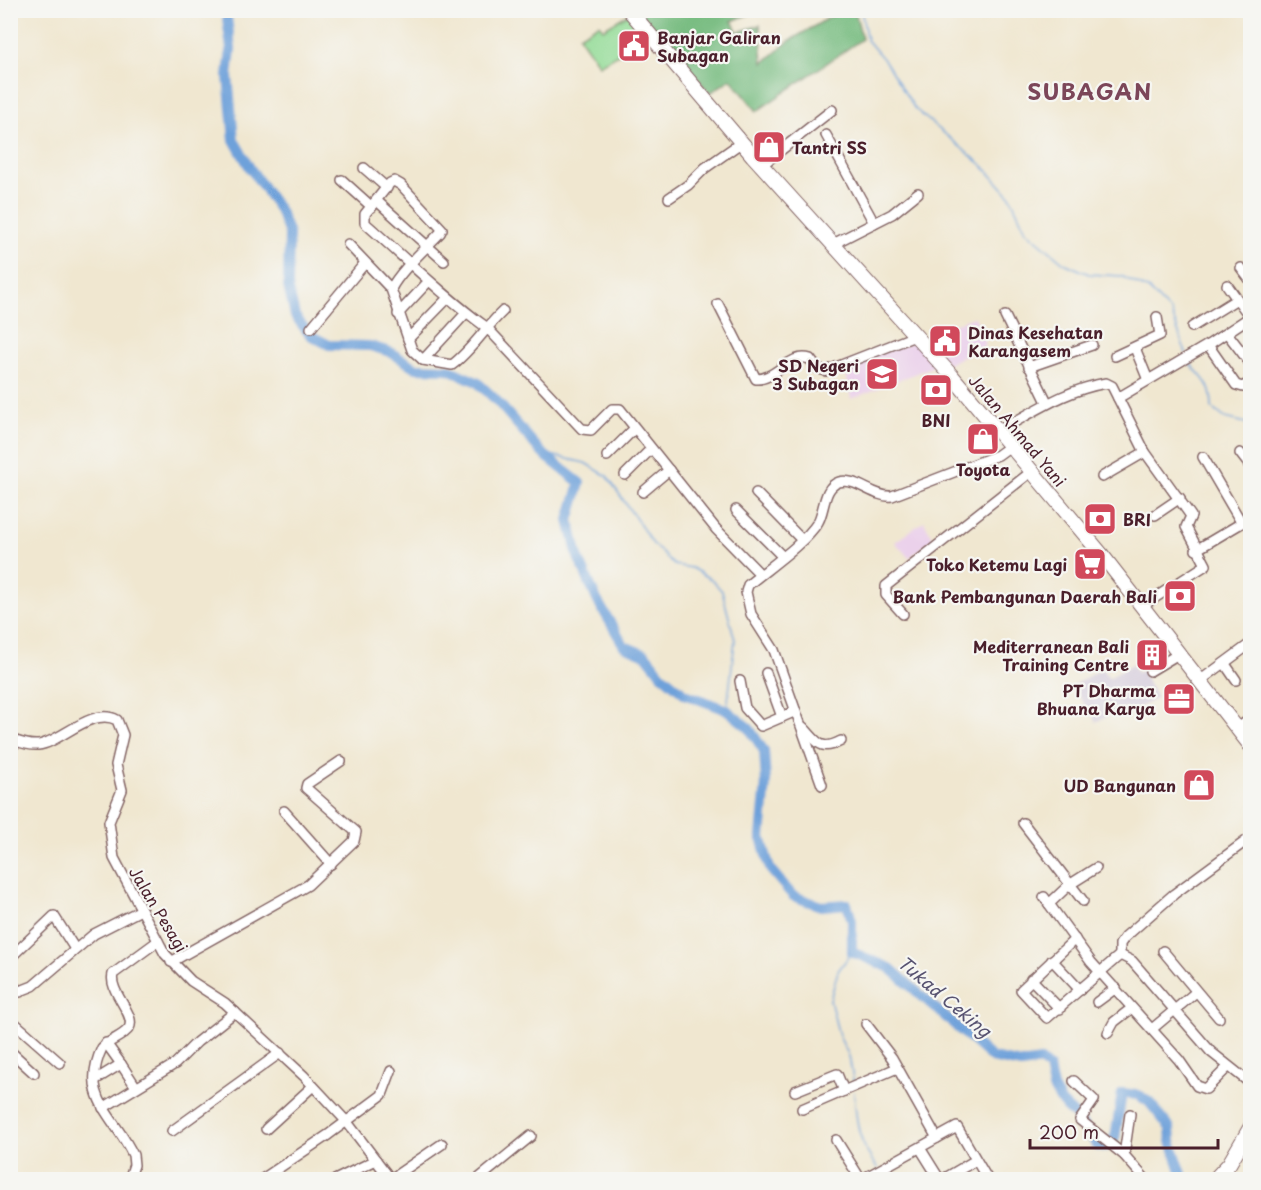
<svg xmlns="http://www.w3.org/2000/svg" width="1261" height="1190" font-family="'Playpen Sans',sans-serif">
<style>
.built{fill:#ebd1eb}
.industrial{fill:#cbbfd5}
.green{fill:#93db96;stroke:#6e7d60;stroke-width:1.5}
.forest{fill:#76bb7f;stroke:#606d55;stroke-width:1.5}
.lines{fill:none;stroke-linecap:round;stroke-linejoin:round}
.stream{stroke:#6ea1da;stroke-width:1.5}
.river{stroke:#6ea1da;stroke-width:10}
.minor-casing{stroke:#846565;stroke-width:12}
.highway-casing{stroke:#846565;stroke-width:16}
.minor{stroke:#fff;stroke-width:9}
.highway{stroke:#fff;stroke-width:14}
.labels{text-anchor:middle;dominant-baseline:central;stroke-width:4.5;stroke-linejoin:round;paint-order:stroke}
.poi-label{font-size:16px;font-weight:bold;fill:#4a1f2b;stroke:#f6f6f2;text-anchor:end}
.street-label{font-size:16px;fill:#4a1f2b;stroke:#f6f6f2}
.water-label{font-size:18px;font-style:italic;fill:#585371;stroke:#f6f6f2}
.district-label{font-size:22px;font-weight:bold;letter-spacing:1.5px;fill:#7c4659;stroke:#f6f6f2}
</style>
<rect width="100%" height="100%" fill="#f6f6f2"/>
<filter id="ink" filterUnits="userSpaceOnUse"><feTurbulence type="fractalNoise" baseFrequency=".0167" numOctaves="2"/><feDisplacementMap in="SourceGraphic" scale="12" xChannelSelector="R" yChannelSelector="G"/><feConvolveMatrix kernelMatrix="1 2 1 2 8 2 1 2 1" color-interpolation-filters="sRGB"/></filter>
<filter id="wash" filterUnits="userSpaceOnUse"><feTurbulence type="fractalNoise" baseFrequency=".008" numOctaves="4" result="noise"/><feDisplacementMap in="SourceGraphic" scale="24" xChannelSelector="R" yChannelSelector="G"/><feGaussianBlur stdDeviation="1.35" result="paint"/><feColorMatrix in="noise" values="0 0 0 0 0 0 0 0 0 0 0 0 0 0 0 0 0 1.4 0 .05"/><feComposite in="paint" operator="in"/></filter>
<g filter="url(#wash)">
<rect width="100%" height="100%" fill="#f0e7d0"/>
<g class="built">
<path d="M975,317L986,345L948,364L924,338L934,330Z"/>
<path d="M916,342L937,365L851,399L844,363Z"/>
<path d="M924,521L933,539L909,558L895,542Z"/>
</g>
<path class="industrial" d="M1132,665L1138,673L1147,667L1150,672L1144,676L1157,698L1130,713L1126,707L1096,722L1072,686L1102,669L1109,678Z"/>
<path class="green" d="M630,13L649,36L599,65L579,36L599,24L603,29Z"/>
<path class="forest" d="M638,11H757L732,21L738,32L760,25L763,63L789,41L840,11L850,13L855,11L862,39L757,111L731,79L710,93Z"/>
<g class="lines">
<g class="stream">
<path d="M861,10L867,40L885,61L915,109L982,165L1010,196L1026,231L1064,263L1089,274L1121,276L1149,290L1171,312L1186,353"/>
<path d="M1188,361C1202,379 1212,382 1212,408L1225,418L1250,424"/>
<path d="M542,453L585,463L607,476L653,544L674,565L692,568L712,580L722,591L735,640L727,710"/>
<path d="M852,952L838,971L830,1000L839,1036L849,1056L854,1084"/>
<path d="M854,1092C856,1120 858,1145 878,1168"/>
<path d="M883,1173L889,1180"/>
</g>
<path class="river" d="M226,10L231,49L228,76L234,140L250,168L280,211L289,234L288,286L295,316L310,335L329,345L370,346L390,352L416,368L448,369L477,382L496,400L542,453L580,483L569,520L578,557L597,600L624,646L646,655L661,674L685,694L727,710L749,728L764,751L766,783L761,837L770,869L793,896L821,906L847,904L852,921V952L890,968L992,1058L1021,1064L1041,1061L1049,1068L1053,1088L1062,1103L1078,1118L1097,1146L1105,1147L1115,1138L1122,1093L1138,1095L1149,1102L1170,1128L1171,1141L1184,1180"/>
</g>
</g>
<g filter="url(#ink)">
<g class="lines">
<g class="minor-casing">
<g id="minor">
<path d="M826,135L874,223"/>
<path d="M762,165L832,110"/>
<path d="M364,168L387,188"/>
<path d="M342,180L372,207"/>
<path d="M669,198L688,185L705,168L742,142"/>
<path d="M377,201L444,261"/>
<path d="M1250,220V221"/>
<path d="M348,244L391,289"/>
<path d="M833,244L892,214L918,193"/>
<path d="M1241,268L1250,280"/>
<path d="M1227,285L1250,317"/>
<path d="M718,304L756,379C775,380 791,352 810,359L817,368L826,371L915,336"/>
<path d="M503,311C485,328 471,351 452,365L423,360L412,350L391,289C400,271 425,249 440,233L442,229L401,185L394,181L390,183L365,214V223C405,258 442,295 486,327L491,332L582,429L591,430L612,409H620L716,529L760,574"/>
<path d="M398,314L428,282"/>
<path d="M1005,316L1047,402"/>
<path d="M1192,327L1237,299"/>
<path d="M311,328L365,263"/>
<path d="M1227,333L1250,363"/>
<path d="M408,339L447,299"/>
<path d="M1208,345L1236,385L1243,387L1250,382"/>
<path d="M1135,348L1148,380"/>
<path d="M1115,356L1160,335L1157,317"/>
<path d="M423,360L466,313"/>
<path d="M1029,367L1092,345"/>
<path d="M1118,398L1208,345L1250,317"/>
<path d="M998,431C1034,412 1065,390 1106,383L1112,386L1145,452L1191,516L1186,527L1206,565L1142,606"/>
<path d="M1240,453L1250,466"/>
<path d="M607,456L634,429"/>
<path d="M1203,457L1241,522"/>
<path d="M625,475L651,449"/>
<path d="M1102,477L1145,452"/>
<path d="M643,492L669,470"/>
<path d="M756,493L801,539"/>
<path d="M736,510L782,556"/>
<path d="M1155,515L1180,498"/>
<path d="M1196,550L1250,518"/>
<path d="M903,614L886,595V586L1031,472"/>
<path d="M1225,664L1236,680"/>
<path d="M1150,671L1180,653"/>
<path d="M766,673L782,717"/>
<path d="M1201,680L1250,644"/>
<path d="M740,681L745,708L761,726L796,711"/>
<path d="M803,727C818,742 820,752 841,741"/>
<path d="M1238,728L1250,719"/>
<path d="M10,739C19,742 29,746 38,745C60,743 92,706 117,720L123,735L116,765L122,790L109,822L114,858L165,954L191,981L225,1003L304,1076L347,1122L391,1180"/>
<path d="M822,785L774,650L751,614L746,592L748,585C768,568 804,544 818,522C825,510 823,487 839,482C856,477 874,498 892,496L998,455L1009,447"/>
<path d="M284,811L331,864"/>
<path d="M1023,823L1083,901"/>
<path d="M1044,897L1091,962L1179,1060L1197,1086L1206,1089L1228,1067"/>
<path d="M1049,904L1069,885L1096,868"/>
<path d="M1075,939L1021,990L1047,1018L1120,955"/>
<path d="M1163,951L1219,1018"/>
<path d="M1120,955L1132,961L1211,1052L1250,1083"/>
<path d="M1120,955V944L1125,937L1174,894L1250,838"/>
<path d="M10,958L54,916L75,949"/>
<path d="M1052,960L1080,990"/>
<path d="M171,962L308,885L354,841L356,832L306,788L307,784L341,761"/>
<path d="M1031,979L1060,1009"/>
<path d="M10,982L20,992"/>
<path d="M10,995L33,986L94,934L141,910"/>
<path d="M1097,1002L1116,988"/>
<path d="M10,1019L60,1063"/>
<path d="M866,1024L892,1058L937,1138"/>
<path d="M1152,1029L1196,992"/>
<path d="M1108,1033L1114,1022L1132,1008"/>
<path d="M10,1051L34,1073"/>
<path d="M121,1064L136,1087"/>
<path d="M95,1080L121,1064L106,1043"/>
<path d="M1074,1081L1094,1100L1080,1120L1124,1155L1146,1180"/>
<path d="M795,1091L837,1074L844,1091"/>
<path d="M103,1108L175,1064L197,1042L235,1012"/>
<path d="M802,1109L897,1068"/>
<path d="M266,1129L313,1086"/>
<path d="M172,1131L280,1053"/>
<path d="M836,1140L861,1180"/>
<path d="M920,1148L940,1180"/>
<path d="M1124,1155L1130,1114"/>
<path d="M391,1179L442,1144"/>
<path d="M129,1180L134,1165L133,1155C115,1116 79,1097 102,1048C109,1040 123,1037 129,1028C137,1015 108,992 113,974L158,941"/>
<path d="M261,1180L328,1135L382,1095L391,1071"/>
<path d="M335,1180L376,1160"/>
<path d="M372,1180L385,1172"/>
<path d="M477,1180L531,1136"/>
<path d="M861,1180L957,1127L988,1180"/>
<path d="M942,1180L976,1160"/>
</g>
</g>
<g class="highway-casing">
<g id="highway">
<path d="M629,10L753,156L952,376L1102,555L1250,745"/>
<path d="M1214,1180L1229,1164L1250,1128"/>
</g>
</g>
<use href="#minor" class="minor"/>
<use href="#highway" class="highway"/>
</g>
</g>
<defs>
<g id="civic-square" transform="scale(1.725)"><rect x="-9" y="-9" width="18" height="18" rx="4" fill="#d1495b" stroke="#f6f6f2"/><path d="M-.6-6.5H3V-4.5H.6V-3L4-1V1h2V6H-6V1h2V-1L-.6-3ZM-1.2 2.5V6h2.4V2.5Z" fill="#fff"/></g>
<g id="shop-square" transform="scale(1.725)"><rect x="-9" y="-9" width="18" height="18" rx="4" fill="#d1495b" stroke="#f6f6f2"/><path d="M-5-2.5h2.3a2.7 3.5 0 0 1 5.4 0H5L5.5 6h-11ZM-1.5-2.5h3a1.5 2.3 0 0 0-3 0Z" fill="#fff"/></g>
<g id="school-square" transform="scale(1.725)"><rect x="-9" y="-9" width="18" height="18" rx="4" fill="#d1495b" stroke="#f6f6f2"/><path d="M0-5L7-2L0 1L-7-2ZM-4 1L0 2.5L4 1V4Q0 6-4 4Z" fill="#fff"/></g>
<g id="bank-square" transform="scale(1.725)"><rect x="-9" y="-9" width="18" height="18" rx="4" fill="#d1495b" stroke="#f6f6f2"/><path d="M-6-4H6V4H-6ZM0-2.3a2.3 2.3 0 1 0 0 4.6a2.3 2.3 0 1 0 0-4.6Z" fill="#fff"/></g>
<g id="supermarket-square" transform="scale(1.725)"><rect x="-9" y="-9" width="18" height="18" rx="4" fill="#d1495b" stroke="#f6f6f2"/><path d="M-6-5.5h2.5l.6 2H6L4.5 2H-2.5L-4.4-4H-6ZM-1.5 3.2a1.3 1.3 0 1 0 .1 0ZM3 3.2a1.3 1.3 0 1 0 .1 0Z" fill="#fff"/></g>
<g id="building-square" transform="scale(1.725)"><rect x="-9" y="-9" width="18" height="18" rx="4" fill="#d1495b" stroke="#f6f6f2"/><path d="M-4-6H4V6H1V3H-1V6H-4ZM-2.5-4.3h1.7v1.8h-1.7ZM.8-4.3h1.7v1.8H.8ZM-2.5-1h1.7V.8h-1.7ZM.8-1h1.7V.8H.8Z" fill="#fff"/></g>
<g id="office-square" transform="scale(1.725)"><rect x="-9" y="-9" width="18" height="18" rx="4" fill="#d1495b" stroke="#f6f6f2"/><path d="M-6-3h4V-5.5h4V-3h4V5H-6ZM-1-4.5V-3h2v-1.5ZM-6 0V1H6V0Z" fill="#fff"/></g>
</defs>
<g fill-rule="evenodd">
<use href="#civic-square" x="634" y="46"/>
<use href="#shop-square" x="769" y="147"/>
<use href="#civic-square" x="945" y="341"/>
<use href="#school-square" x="882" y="374"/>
<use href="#bank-square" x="936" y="390"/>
<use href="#shop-square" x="983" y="439"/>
<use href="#bank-square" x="1100" y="519"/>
<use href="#supermarket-square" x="1090" y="564"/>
<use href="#bank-square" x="1180" y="596"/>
<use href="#building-square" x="1152" y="655"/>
<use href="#office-square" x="1179" y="699"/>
<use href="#shop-square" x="1199" y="785"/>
</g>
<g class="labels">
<g class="poi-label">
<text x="657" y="37" text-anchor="start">Banjar Galiran<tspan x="657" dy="18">Subagan</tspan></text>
<text x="792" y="147" text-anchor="start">Tantri SS</text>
<text x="968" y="332" text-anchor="start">Dinas Kesehatan<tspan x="968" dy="18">Karangasem</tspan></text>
<text x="859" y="365">SD Negeri<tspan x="859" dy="18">3 Subagan</tspan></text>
<text x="936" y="420" text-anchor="middle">BNI</text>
<text x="983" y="469" text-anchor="middle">Toyota</text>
<text x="1123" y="519" text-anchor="start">BRI</text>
<text x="1067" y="564">Toko Ketemu Lagi</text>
<text x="1157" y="596">Bank Pembangunan Daerah Bali</text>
<text x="1129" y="646">Mediterranean Bali<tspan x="1129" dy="18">Training Centre</tspan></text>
<text x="1156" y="690">PT Dharma<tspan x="1156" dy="18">Bhuana Karya</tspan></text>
<text x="1176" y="785">UD Bangunan</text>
</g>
<g class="street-label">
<text transform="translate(1018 430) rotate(50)">Jalan Ahmad Yani</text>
<text transform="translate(159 909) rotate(59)">Jalan Pesagi</text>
</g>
<g class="water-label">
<text transform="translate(945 996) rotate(40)">Tukad Ceking</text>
</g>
<g class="district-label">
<text x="1090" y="90">SUBAGAN</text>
</g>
</g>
<rect width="1261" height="1190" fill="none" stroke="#f6f6f2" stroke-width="36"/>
<path d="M1030 1139v9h188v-9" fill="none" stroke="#4a1f2b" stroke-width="3"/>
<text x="1039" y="1139" font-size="18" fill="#4a1f2b" stroke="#f6f6f2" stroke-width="4.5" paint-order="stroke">200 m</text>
</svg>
